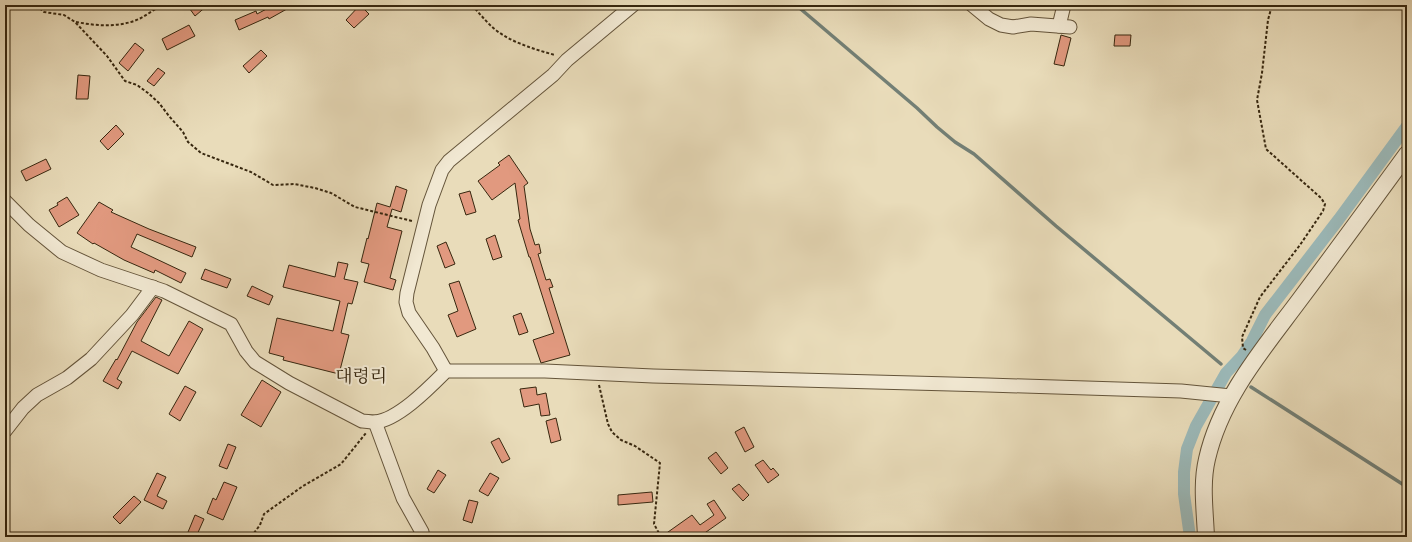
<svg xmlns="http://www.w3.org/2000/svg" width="1412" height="542" font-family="'IM FELL DW Pica','Noto Serif KR',serif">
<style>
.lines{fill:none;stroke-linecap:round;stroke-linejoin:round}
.stream{stroke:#737f75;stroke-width:3.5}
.canal{stroke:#9bb9b9;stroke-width:12}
.building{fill:#e1997f;stroke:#37270f}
.minor-casing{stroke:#64543a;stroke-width:15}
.tertiary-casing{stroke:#64543a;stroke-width:18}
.path{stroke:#37270f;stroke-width:2;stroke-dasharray:3 2;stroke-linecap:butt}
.minor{stroke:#f1e8d2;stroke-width:13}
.tertiary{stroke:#f1e8d2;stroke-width:16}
.labels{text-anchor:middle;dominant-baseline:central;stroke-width:4;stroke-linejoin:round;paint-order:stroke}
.quarter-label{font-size:18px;fill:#37270f;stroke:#f1e8d2}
</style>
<rect width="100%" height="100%" fill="#e9dcba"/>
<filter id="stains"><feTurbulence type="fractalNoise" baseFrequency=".005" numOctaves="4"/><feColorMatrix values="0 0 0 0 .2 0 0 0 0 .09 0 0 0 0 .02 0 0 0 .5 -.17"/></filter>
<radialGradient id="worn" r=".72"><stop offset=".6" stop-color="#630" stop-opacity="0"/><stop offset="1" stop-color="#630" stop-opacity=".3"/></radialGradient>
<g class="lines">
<g class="stream">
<path d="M796,5L917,108L937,127L955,142L974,154L1056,226L1221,364"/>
<path d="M1251,387L1407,487"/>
</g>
<path class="canal" d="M1190,537L1184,494V472L1187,449L1196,426L1226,373L1242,356L1252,341L1265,315L1339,219L1407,126"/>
</g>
<g class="building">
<path d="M187,5H208L195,16Z"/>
<path d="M274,5H294L269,19L268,17L239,30L235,20L256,11L257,14Z"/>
<path d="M360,5L369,14L354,28L346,20Z"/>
<path d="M189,25L195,36L167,50L162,39Z"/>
<path d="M1061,35L1071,38L1064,66L1054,64Z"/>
<path d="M1115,35H1131L1130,46H1114Z"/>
<path d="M135,43L144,50L128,71L119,63Z"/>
<path d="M261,50L267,56L249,73L243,66Z"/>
<path d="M158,68L165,73L154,86L147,81Z"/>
<path d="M78,75L90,76L88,99H76Z"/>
<path d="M116,125L124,134L108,150L100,141Z"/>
<path d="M509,155L528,183L524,186L530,229L535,245L539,244L541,253L538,254L546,280L550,279L553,287L549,288L570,355L541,363L533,340L554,333L530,257H529L518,220L520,219L515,183L492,200L478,181L500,165L498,163Z"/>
<path d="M46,159L51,169L26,181L21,171Z"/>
<path d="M396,186L407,190L401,212L392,209L387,227L402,231L390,278L396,280L393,290L364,282L369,264L361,262L367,238L368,239L377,203L390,207Z"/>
<path d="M470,191L476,212L466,215L459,194Z"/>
<path d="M67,197L79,215L59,227L49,210L58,205L57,203Z"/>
<path d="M99,202L113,210L111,212L149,229L196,247L192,257L137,234L131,247L186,273L181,283L155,270L154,273L124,260L94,243L93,244L77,233Z"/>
<path d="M495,235L502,257L493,260L486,239Z"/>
<path d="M446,242L455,264L445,268L437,246Z"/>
<path d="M338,262L348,264L344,279L358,282L352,304L348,303L341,333L349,335L339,374L283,360L284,357L269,353L277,318L333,331L340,301L283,287L289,265L335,277Z"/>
<path d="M205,269L231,279L227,288L201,279Z"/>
<path d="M459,281L476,329L457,337L448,315L458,311L449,284Z"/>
<path d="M252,286L273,296L269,305L247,296Z"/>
<path d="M156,297L162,300L141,341L169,356L189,321L203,329L178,374L132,351L117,379L122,382L118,389L103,381L116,359L117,360L137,322Z"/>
<path d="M521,313L528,332L519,335L513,316Z"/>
<path d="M262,380L281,392L261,427L241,415Z"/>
<path d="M185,386L196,392L180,421L169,414Z"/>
<path d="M536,387L537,395L546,393L550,415L541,416L539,404L524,407L520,389Z"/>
<path d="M556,418L561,440L551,443L546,421Z"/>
<path d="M744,427L754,447L745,452L735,432Z"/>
<path d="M499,438L510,459L502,463L491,442Z"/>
<path d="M228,444L236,447L227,469L219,466Z"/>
<path d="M716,452L728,468L721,474L708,458Z"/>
<path d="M763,460L771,470L773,468L779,475L768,483L755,465Z"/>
<path d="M438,470L446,475L434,493L427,489Z"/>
<path d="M157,473L166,477L157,496L167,501L163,509L144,500Z"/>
<path d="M490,473L499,478L488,496L479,491Z"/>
<path d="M224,482L237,487L223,520L207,513L213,498L216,500Z"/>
<path d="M739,484L749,495L743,501L732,489Z"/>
<path d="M652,492L653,502L618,505V495Z"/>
<path d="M134,496L141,502L120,524L113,517Z"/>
<path d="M469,500L478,502L472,523L463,520Z"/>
<path d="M714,500L726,518L699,537H661L692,515L700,525L714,515L707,504Z"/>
<path d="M195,515L204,519L196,537H186Z"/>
</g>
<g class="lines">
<g class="minor-casing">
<g id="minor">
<path d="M972,5L989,19L1001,25L1013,27L1031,24L1070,27"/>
<path d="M1059,26L1064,5"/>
<path d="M5,201L29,225L62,252L101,270L164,291L231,324L246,351L255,362L289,383L362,421C366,421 370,422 375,422C398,420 430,387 446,371H545L653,376L988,385L1181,391L1231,396"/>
<path d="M446,371L433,348L409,313L406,302L407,293L429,205L442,170L449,161L553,75L567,60L633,5"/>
<path d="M375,422L403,498L422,532L423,537"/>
<path d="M5,431L23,408L37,395L67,378L91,359L132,315L153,287"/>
</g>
</g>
<g class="tertiary-casing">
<path id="tertiary" d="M1206,537C1205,511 1201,484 1207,459C1221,397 1264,348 1301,298C1337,250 1372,202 1407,154"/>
</g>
<g class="path">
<path d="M36,5L44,12L64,15L75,22L107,56L125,81L137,85L148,93L159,103L169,116L183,132L188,142L201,153L251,172L273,185L294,184L315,188L331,193L355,207L412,221"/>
<path d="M472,5C478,12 484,19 491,26C507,41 533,49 555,55"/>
<path d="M76,22C97,26 121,28 141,18C148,14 155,9 162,5"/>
<path d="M1246,350L1243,348L1242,337L1260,297L1300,245L1323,211L1325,204L1321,198L1266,149L1257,100L1262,73L1268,20L1272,5"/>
<path d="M599,385L608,424L612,432L621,440L635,446L660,463L654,524L661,537"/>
<path d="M251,537L260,525L264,514L303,486L341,464L366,433"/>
</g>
<use href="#minor" class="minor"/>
<use href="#tertiary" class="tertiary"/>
</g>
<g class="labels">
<g class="quarter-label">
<text x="361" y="377">대령리</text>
</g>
</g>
<rect width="1412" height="542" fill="none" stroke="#e9dcba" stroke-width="20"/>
<rect x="6" y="6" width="1400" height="530" fill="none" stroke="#37270f" stroke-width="2"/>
<rect x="10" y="10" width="1392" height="522" fill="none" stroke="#37270f"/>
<rect width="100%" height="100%" filter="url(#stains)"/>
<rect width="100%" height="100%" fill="url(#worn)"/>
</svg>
